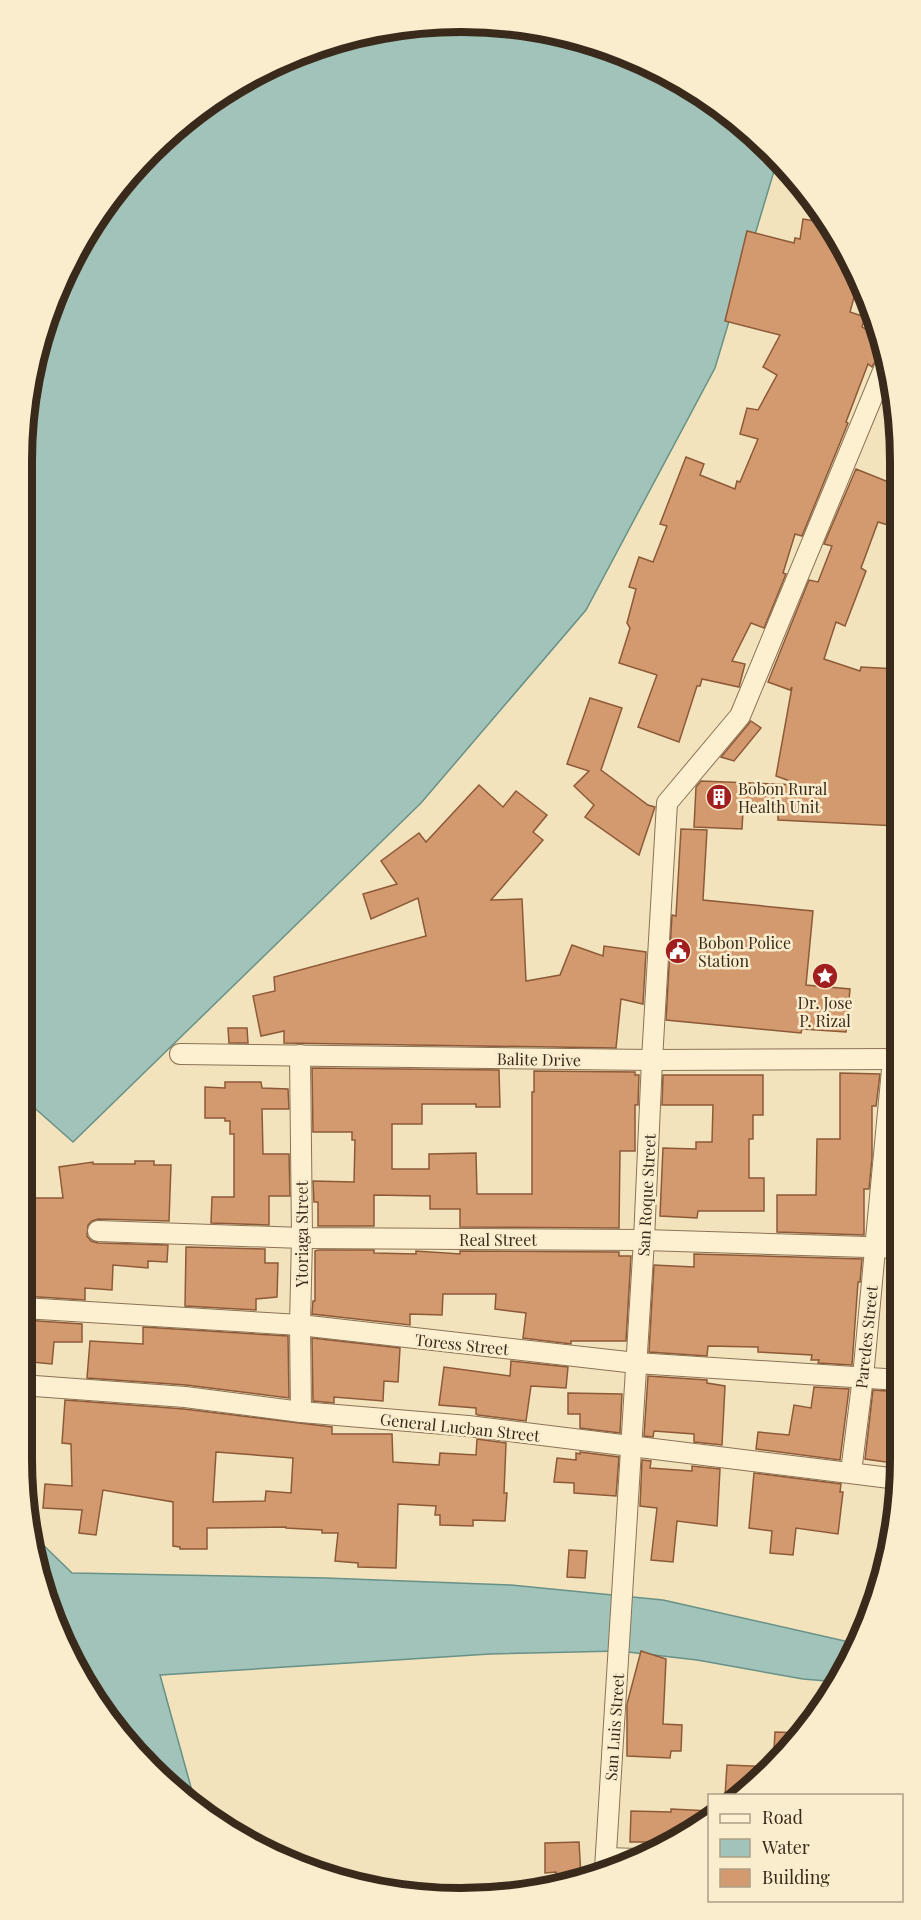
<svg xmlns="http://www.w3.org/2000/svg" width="921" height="1920" font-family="'Playfair Display',serif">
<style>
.water{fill:#a1c3b9;stroke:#689187;stroke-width:1.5}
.building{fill:#d49a6f;stroke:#8d5a38;stroke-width:1.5;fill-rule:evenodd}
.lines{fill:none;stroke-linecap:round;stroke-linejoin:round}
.street-casing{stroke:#8c7255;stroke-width:22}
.street{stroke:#fcf0d1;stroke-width:20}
.labels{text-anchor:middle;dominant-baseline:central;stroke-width:5;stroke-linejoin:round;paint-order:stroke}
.poi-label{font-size:16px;fill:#3a2a1b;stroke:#f9edce;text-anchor:start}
.street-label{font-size:16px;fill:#3a2a1b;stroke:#f9edce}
.rim{fill:none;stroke:#3a2a1b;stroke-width:8}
</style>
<rect width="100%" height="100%" fill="#f2e3bd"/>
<g class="water">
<path d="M461,21L547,30L629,55L728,112L777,161L715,368L586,610L421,803L73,1142L21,1096V460L30,374L55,292L95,216L150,149L217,95L293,54L375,29Z"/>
<path d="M33,1535L72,1573L326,1578L511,1585L663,1600L858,1644L838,1682L803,1679L697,1660L619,1651L490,1654L160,1675L197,1809L170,1790L112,1727L44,1601Z"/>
</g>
<g class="building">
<path d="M803,219L827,223L859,279L850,312L865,317L862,327L878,336L882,350L872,367L868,364L846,422L848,423L802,536L795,534L783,573L786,574L764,628L751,623L732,661L745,664L739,687L702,679L700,686H697L679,742L638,727L657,675L619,663L630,628L627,623L636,589L629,587L639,557L653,562L667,526L660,524L686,457L704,464L700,475L735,489L737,481L740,482L758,439L740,434L747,408L758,410L777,375L763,367L780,335L725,321L739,264L747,231L794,243L795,238L800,239Z"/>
<path d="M856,469L896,485L897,497L888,525L878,522L861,568L866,571L845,626L836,622L824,659L860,671L861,667L897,669L898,826L778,820V812L743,811L742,829L694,827L696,787L701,781L801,785L776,776L792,687L790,690L768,682L809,580L818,582L832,546L824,544Z"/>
<path d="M590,698L622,708L601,770L648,805L655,807L639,855L585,817L594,805L574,786L589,771L567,764Z"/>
<path d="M751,721L761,728L734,761L721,757Z"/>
<path d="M479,785L503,807L516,791L547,815L533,832L543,840L491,900L522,899L526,981L560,975L572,945L603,956L604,946L646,952L643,1004L621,999L616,1048L284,1043V1031L261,1036L253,996L275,991L274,977L426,936L418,898L371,919L363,894L397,884L381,861L419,833L426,842Z"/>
<path d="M681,829L707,830L703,900L813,911L806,985L850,989L846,1032L802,1029L801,1033L666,1020L672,915L676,916Z"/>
<path d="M228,1028H247L248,1043H229Z"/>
<path d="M312,1068L499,1070L500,1107H476V1104H422V1124H392V1169H429V1154L476,1153L477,1194H532V1092H534V1071L635,1072V1075H639L638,1105H635V1151H620L619,1228L460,1227V1209H430V1196L374,1195V1226H318V1202H314L313,1181L354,1182L355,1140H352V1132H313Z"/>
<path d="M840,1073L880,1074L876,1106H872V1158L869,1189H864V1235L777,1232V1195H816L817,1139H840Z"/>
<path d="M663,1075H763V1115H753V1139H749V1178H764V1211H698L697,1218L660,1216L663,1148L696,1149V1142H712L713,1105H662Z"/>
<path d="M225,1082H261L262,1088L288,1089L289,1109H262L263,1154H289L290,1196H269V1225L211,1223L212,1197H234V1134H230V1121H225V1118H205V1087L225,1088Z"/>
<path d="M135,1161H154V1165H171L169,1221L98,1219L92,1221L88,1225L87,1236L91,1241L98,1243L168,1245L167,1262L148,1261V1268L113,1265L112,1290L85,1288V1300L24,1296L23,1262H27V1231H34V1198H63L59,1167L93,1162V1164H135Z"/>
<path d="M186,1247L265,1249V1263H278L277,1297L256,1299V1310L185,1306Z"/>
<path d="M318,1250H374V1253L416,1254V1251L460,1254V1251L619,1252V1256H631L626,1341H571V1344L523,1338L526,1313L495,1309L496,1294H443L442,1315L410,1314V1325L312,1314L313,1301H315V1251Z"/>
<path d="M694,1254L862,1259L860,1282H858L852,1365L818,1363L819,1360H811L812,1355L758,1352V1347L708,1346L707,1356L649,1352L654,1265L694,1267Z"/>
<path d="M24,1320L82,1324V1342H54L52,1364L21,1361V1327L24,1328Z"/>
<path d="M143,1327L288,1336L289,1398L186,1385L87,1378L90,1341L143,1344Z"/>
<path d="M312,1338L400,1348L398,1382L384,1381L383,1401L334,1397V1403L313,1401Z"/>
<path d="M511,1361L568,1367L566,1388L531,1386L526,1421L478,1415L476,1414V1408L439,1405L444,1367L510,1376Z"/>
<path d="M648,1376L707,1380V1383L725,1386L722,1445L694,1442V1434L654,1431L653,1437L644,1436Z"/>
<path d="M814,1387L849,1389L840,1460L756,1449L758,1432L789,1435L794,1405L811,1408Z"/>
<path d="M873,1390L900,1392V1464L865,1459Z"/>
<path d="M568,1393L622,1394L620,1433L580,1428V1414H568Z"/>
<path d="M65,1400L184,1409L332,1427V1434H392L393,1462L439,1465L440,1453L476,1455L477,1439L506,1443L504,1493H507L505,1521L473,1520V1526L440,1525V1515H435L436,1506L398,1504L396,1568L358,1567V1563L335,1561L338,1533H322V1530L286,1528V1527L207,1528V1549H180V1547L173,1546V1502L103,1490L96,1535L79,1533L82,1510L43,1508L45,1484L72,1486L71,1444L62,1443ZM216,1452L293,1458L291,1493L266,1491L265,1501L213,1502Z"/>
<path d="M580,1452L619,1457L616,1496L574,1493V1483L554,1482L557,1458L576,1460V1453L580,1454Z"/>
<path d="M642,1460L651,1461L650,1468L692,1471V1466L720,1469L717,1526L677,1521L673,1562L651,1560L657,1508L640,1506Z"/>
<path d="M754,1473L841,1484L840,1492H843L838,1534L796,1528L793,1555L770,1553L772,1531L749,1528Z"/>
<path d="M569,1550L587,1551L585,1578L567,1577Z"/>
<path d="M641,1651L666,1659L663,1724L682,1725L681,1751H671L670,1758L627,1756V1704Z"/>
<path d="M775,1732L802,1733L772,1770L736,1796H725L727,1765L773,1767Z"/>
<path d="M671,1809L710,1811V1815L678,1837L659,1836V1842H630L631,1811L671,1812Z"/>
<path d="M579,1842L581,1876L557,1880L556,1872L545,1873V1843Z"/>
</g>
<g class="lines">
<g class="street-casing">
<g id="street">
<path d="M180,1054L652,1060L899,1059"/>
<path d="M300,1055L302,1238L300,1325L301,1412"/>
<path d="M98,1231L302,1238L644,1240L899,1248"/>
<path d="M23,1308L300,1325L636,1363L900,1380"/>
<path d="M21,1385L185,1397L301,1412L468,1426L898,1479"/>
<path d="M851,1472L863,1377L893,1059"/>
<path d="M606,1858L638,1859"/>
<path d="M605,1869L644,1240L652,1060L667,803L740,716L886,364"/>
</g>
</g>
<use href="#street" class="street"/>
</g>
<defs>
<g id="building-disc" transform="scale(1.35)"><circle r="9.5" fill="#a11f1f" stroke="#f9edce"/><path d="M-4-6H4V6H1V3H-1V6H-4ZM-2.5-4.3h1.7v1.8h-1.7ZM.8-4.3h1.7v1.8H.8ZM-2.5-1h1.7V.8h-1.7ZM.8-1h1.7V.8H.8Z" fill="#fff"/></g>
<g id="civic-disc" transform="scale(1.35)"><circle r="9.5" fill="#a11f1f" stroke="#f9edce"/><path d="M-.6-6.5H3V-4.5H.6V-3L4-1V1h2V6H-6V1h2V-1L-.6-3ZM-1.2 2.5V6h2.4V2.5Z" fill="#fff"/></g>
<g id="sight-disc" transform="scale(1.35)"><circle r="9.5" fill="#a11f1f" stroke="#f9edce"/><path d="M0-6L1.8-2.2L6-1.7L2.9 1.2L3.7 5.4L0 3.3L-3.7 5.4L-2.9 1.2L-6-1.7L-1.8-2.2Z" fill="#fff"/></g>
</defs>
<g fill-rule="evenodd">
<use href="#building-disc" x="719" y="797"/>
<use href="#civic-disc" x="678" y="951"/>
<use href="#sight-disc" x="825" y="976"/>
</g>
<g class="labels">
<g class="poi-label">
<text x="738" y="788">Bobon Rural<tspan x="738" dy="18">Health Unit</tspan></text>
<text x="698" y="942">Bobon Police<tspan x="698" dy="18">Station</tspan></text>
<text x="825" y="1002" text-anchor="middle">Dr. Jose<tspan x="825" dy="18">P. Rizal</tspan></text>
</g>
<g class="street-label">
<text transform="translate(539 1059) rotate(1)">Balite Drive</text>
<text transform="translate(646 1195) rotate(-87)">San Roque Street</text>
<text transform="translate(301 1234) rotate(-90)">Ytoriaga Street</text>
<text x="498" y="1239">Real Street</text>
<text transform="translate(866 1337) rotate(-84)">Paredes Street</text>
<text transform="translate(462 1344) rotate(6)">Toress Street</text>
<text transform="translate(460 1427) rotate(6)">General Lucban Street</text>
<text transform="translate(614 1727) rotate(-86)">San Luis Street</text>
</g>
</g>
<path d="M0 0H921V1920H0ZM461 32H461A429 429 0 0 1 890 461V1459A429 429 0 0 1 461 1888H461A429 429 0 0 1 32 1459V461A429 429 0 0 1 461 32Z" fill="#f9edce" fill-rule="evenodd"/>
<path class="rim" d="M461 32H461A429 429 0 0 1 890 461V1459A429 429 0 0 1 461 1888H461A429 429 0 0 1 32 1459V461A429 429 0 0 1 461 32Z"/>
<rect x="708" y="1794" width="195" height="108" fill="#f9edce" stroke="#ad9f86" stroke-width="1.5"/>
<rect x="720" y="1814" width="30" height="9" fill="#fcf0d1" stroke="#ad9f86" stroke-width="1.5"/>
<text x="762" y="1824" font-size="18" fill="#3a2a1b">Road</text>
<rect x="720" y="1839" width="30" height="18" fill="#a1c3b9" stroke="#ad9f86" stroke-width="1.5"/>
<text x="762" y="1854" font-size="18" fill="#3a2a1b">Water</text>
<rect x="720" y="1869" width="30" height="18" fill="#d49a6f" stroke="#ad9f86" stroke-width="1.5"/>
<text x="762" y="1884" font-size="18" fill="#3a2a1b">Building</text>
</svg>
